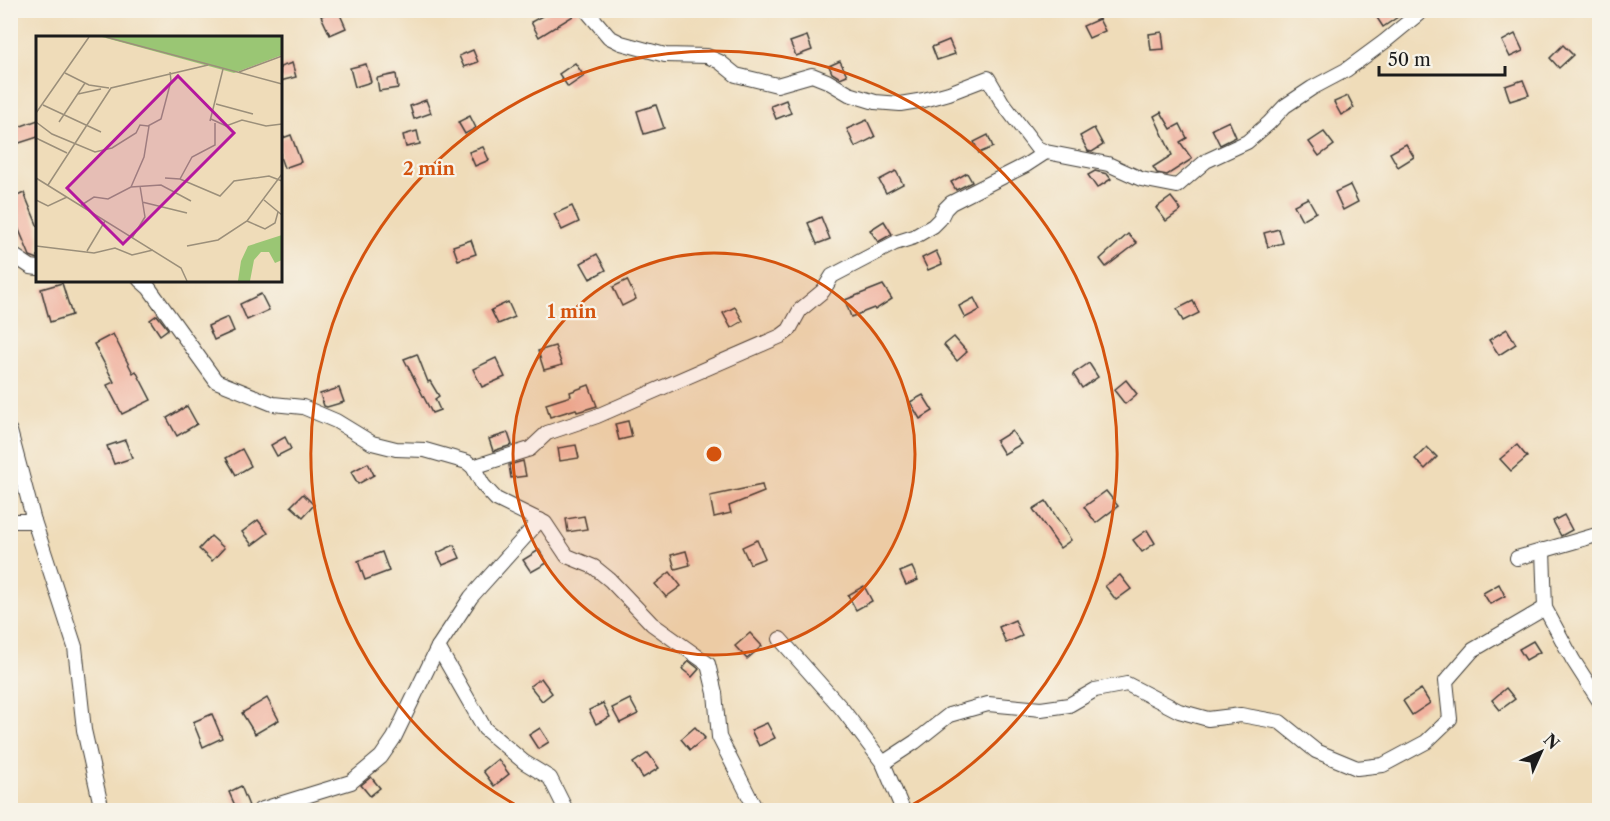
<svg xmlns="http://www.w3.org/2000/svg" width="1610" height="821" font-family="'Libre Caslon Text',serif">
<style>
.building{fill:#f0b19e}
.lines{fill:none;stroke-linecap:round;stroke-linejoin:round}
.minor-casing{stroke:#3c3934;stroke-width:16}
.minor{stroke:#fff;stroke-width:14}
.ring{fill:none;stroke:#d4530e;stroke-width:3}
.inset-road{fill:none;stroke:#9b8f7a;stroke-width:1.5}
.view{fill:#b5179e;fill-opacity:0.15;stroke:#b5179e;stroke-width:3}
.inset-edge{fill:none;stroke:#1c1c1c;stroke-width:3}
.centre{fill:#d4530e;stroke:#f7f3e8;stroke-width:3}
.ring-label{font-size:18px;text-anchor:middle;font-weight:bold;fill:#d4530e;stroke:#f7f3e8;stroke-width:4.5;stroke-linejoin:round;paint-order:stroke}
</style>
<rect width="100%" height="100%" fill="#f7f3e8"/>
<filter id="ink" filterUnits="userSpaceOnUse"><feTurbulence type="fractalNoise" baseFrequency=".0167" numOctaves="2"/><feDisplacementMap in="SourceGraphic" scale="12" xChannelSelector="R" yChannelSelector="G"/><feConvolveMatrix kernelMatrix="1 2 1 2 8 2 1 2 1" color-interpolation-filters="sRGB"/></filter>
<filter id="wash" filterUnits="userSpaceOnUse"><feTurbulence type="fractalNoise" baseFrequency=".008" numOctaves="4" result="noise"/><feDisplacementMap in="SourceGraphic" scale="24" xChannelSelector="R" yChannelSelector="G"/><feGaussianBlur stdDeviation="1.35" result="paint"/><feColorMatrix in="noise" values="0 0 0 0 0 0 0 0 0 0 0 0 0 0 0 0 0 1.4 0 .05"/><feComposite in="paint" operator="in"/></filter>
<g filter="url(#wash)">
<rect width="100%" height="100%" fill="#efdcb9"/>
<g id="blocks">
<g class="building">
<path d="M334,10H338L346,28L330,35L321,16Z"/>
<path d="M553,10H577L578,13L539,37L531,22Z"/>
<path d="M1372,10H1408L1383,27Z"/>
<path d="M1099,19L1105,31L1089,38L1083,26Z"/>
<path d="M1162,32L1164,49L1151,50L1149,34Z"/>
<path d="M1515,34L1523,51L1510,57L1502,41Z"/>
<path d="M807,36L812,50L796,56L790,42Z"/>
<path d="M949,40L955,54L937,60L932,47Z"/>
<path d="M1563,45L1573,55L1559,68L1550,58Z"/>
<path d="M473,50L478,62L464,67L459,56Z"/>
<path d="M840,61L847,75L840,78L832,73L829,66Z"/>
<path d="M292,63L296,77L280,81V67Z"/>
<path d="M575,63L584,76L568,87L559,74Z"/>
<path d="M366,64L371,82L355,87L350,68Z"/>
<path d="M396,74L398,88L379,91L377,78Z"/>
<path d="M1523,80L1529,95L1510,101L1505,86Z"/>
<path d="M1348,96L1354,108L1341,115L1334,102Z"/>
<path d="M426,100L431,113L414,119L410,106Z"/>
<path d="M786,100L791,113L776,119L771,106Z"/>
<path d="M656,105L664,128L644,134L637,111Z"/>
<path d="M1161,112L1171,129L1180,124L1187,138L1180,142L1192,159L1167,175L1157,173L1153,167L1172,155L1154,116Z"/>
<path d="M470,116L476,128L465,134L458,122Z"/>
<path d="M38,120V137L10,146V130Z"/>
<path d="M867,120L875,137L855,147L847,129Z"/>
<path d="M1229,121L1236,137L1220,145L1212,129Z"/>
<path d="M1094,128L1103,145L1092,152L1088,151L1080,136Z"/>
<path d="M417,131L420,144L406,147L403,135Z"/>
<path d="M1324,132L1334,145L1319,156L1309,142Z"/>
<path d="M291,135L301,162L284,168L280,157V139Z"/>
<path d="M988,135L993,147L979,153L974,142Z"/>
<path d="M1406,144L1414,157L1398,167L1390,153Z"/>
<path d="M483,147L489,160L475,166L469,152Z"/>
<path d="M896,171L903,184L886,193L879,180Z"/>
<path d="M1095,171L1107,174L1111,179L1097,188L1088,175Z"/>
<path d="M967,173L972,182L956,190L951,182Z"/>
<path d="M1350,185L1358,202L1343,210L1335,192Z"/>
<path d="M24,193L38,227V259L30,256L14,218L10,220V199Z"/>
<path d="M1171,197L1181,210L1166,221L1156,208Z"/>
<path d="M1308,198L1316,212L1302,220L1294,205Z"/>
<path d="M572,206L579,222L562,230L554,214Z"/>
<path d="M821,217L830,239L817,244L808,223Z"/>
<path d="M884,221L892,234L878,242L870,230Z"/>
<path d="M1279,229L1283,243L1268,247L1264,233Z"/>
<path d="M1128,234L1137,243L1106,267L1100,259Z"/>
<path d="M471,240L476,254L458,260L453,246Z"/>
<path d="M936,251L942,264L928,270L922,258Z"/>
<path d="M597,254L606,270L590,279L581,263Z"/>
<path d="M627,280L636,299L622,306L613,287Z"/>
<path d="M62,283L72,315L50,322L41,289Z"/>
<path d="M883,285L892,299L875,310L874,308L851,317L845,300Z"/>
<path d="M261,294L269,310L247,320L240,304Z"/>
<path d="M974,298L980,310L965,318L959,306Z"/>
<path d="M1193,301L1199,313L1183,321L1177,309Z"/>
<path d="M508,302L515,317L498,324L491,310Z"/>
<path d="M735,307L743,321L731,328L723,313Z"/>
<path d="M157,315L168,329L160,335L150,320Z"/>
<path d="M228,317L234,331L214,340L208,326Z"/>
<path d="M1507,329L1516,344L1499,355L1489,340Z"/>
<path d="M113,334L133,373L136,371L151,400L122,414L107,385L114,382L94,344Z"/>
<path d="M954,337L967,352L957,361L944,345Z"/>
<path d="M555,346L562,365L544,370L538,351Z"/>
<path d="M417,354L428,382L430,381L439,396L435,399L440,410L432,413L404,359Z"/>
<path d="M496,358L505,377L482,387L473,369Z"/>
<path d="M1089,363L1098,377L1082,388L1073,374Z"/>
<path d="M1126,380L1137,394L1125,404L1114,390Z"/>
<path d="M589,385L597,406L577,412L576,409L550,417L546,404L571,396L570,392Z"/>
<path d="M339,388L344,402L327,407L324,406L320,394Z"/>
<path d="M923,395L933,411L920,419L910,402Z"/>
<path d="M187,406L197,424L177,436L167,418Z"/>
<path d="M628,421L632,437L619,440L615,424Z"/>
<path d="M1012,431L1021,444L1004,454L996,441Z"/>
<path d="M508,433L512,445L493,451L489,439Z"/>
<path d="M285,437L291,449L277,456L271,445Z"/>
<path d="M125,440L132,458L114,464L107,446Z"/>
<path d="M576,445L579,458L560,461L558,448Z"/>
<path d="M1517,445L1527,457L1511,471L1500,459Z"/>
<path d="M1427,447L1437,457L1425,469L1415,459Z"/>
<path d="M242,449L251,466L236,475L226,458Z"/>
<path d="M523,461L526,476L511,478L509,465Z"/>
<path d="M368,463L374,475L358,484L351,472Z"/>
<path d="M762,485L764,492L729,506L731,513L714,517L710,496Z"/>
<path d="M1106,491L1118,506L1096,523L1084,507Z"/>
<path d="M303,494L314,505L303,517L291,506Z"/>
<path d="M1046,501L1071,540L1060,548L1033,509Z"/>
<path d="M1564,515L1572,530L1561,536L1553,521Z"/>
<path d="M584,516L587,529L568,532L566,519Z"/>
<path d="M258,520L268,533L252,545L242,532Z"/>
<path d="M1147,530L1155,543L1142,552L1133,540Z"/>
<path d="M211,536L224,548L212,561L199,549Z"/>
<path d="M757,540L765,558L750,564L742,547Z"/>
<path d="M454,545L460,558L443,565L437,553Z"/>
<path d="M539,550L547,563L531,572L523,560Z"/>
<path d="M686,551L690,565L675,569L671,555Z"/>
<path d="M382,552L389,571L365,580L358,561Z"/>
<path d="M912,567L918,580L906,585L900,572Z"/>
<path d="M670,572L681,586L666,597L655,584Z"/>
<path d="M1120,575L1131,589L1116,600L1105,586Z"/>
<path d="M1499,584L1505,596L1490,604L1483,593Z"/>
<path d="M864,586L872,601L856,610L848,595Z"/>
<path d="M1015,620L1022,636L1006,643L999,627Z"/>
<path d="M750,633L762,646L747,659L735,646Z"/>
<path d="M1533,641L1540,652L1526,660L1519,649Z"/>
<path d="M689,661L699,669L692,677L682,669Z"/>
<path d="M541,678L552,693L542,701L530,686Z"/>
<path d="M1506,688L1515,699L1500,710L1492,700Z"/>
<path d="M1421,689L1430,703L1412,715L1403,701Z"/>
<path d="M267,698L279,720L255,734L242,713Z"/>
<path d="M630,699L638,714L620,723L612,708Z"/>
<path d="M603,703L610,717L596,724L589,710Z"/>
<path d="M212,714L222,738L203,747L193,722Z"/>
<path d="M767,723L775,738L759,746L751,730Z"/>
<path d="M695,727L705,738L690,750L681,739Z"/>
<path d="M540,728L549,742L538,749L529,735Z"/>
<path d="M648,753L659,768L643,778L633,763Z"/>
<path d="M498,759L509,774L494,786L483,771Z"/>
<path d="M371,777L380,788L370,796L361,785Z"/>
<path d="M241,786L249,806L237,810L229,792Z"/>
</g>
</g>
</g>
<g filter="url(#ink)">
<use href="#blocks" fill-opacity="0" stroke="#3c3934" stroke-width="1.5"/>
<g class="lines">
<g class="minor-casing">
<g id="minor">
<path d="M586,10L609,37L621,43L665,55L707,56L720,62L736,75L777,85L812,75L827,81L849,94L875,102L900,104L924,100L949,93L988,78L1002,102L1037,148L1046,152L1108,164L1141,179L1177,186L1206,161L1247,142L1269,123L1285,106L1312,88L1346,70L1384,42L1423,10"/>
<path d="M10,253L31,267L38,268"/>
<path d="M140,280L149,288L216,381L273,404L303,407L336,421L372,443L396,449L425,450L467,462L473,467L483,485L496,499L545,523L567,556L594,567L610,580L652,624L708,664L715,693L719,737L756,810"/>
<path d="M10,431L34,521L75,647L84,730L102,810"/>
<path d="M473,467L530,449L547,433L597,416L781,336L789,330L800,310L823,291L832,276L895,243L914,237L933,226L940,219L945,209L951,203L1026,165L1046,152"/>
<path d="M10,521H34"/>
<path d="M1543,550L1545,608L1573,660L1600,702"/>
<path d="M1517,558L1600,534"/>
<path d="M780,639L843,710L883,763L903,810"/>
<path d="M438,647L485,729L524,762L550,778L566,810"/>
<path d="M883,763L915,742L949,715L988,704L1041,709L1069,705L1095,690L1127,684L1179,711L1208,719L1241,715L1280,722L1316,751L1357,768L1383,765L1426,742L1450,719L1446,681L1473,650L1545,608"/>
<path d="M260,810L351,782L381,757L394,738L438,647L471,597L540,520"/>
</g>
</g>
<use href="#minor" class="minor"/>
</g>
</g>
<circle cx="714" cy="454" r="201" fill="#d4530e" fill-opacity=".12"/>
<g class="ring">
<circle cx="714" cy="454" r="201"/>
<path d="M525 810A403 403 0 1 1 903 810"/>
</g>
<g transform="translate(36 36)">
<rect width="246" height="246" fill="#efdcb9"/>
<path d="M66,1H246V19L198,37ZM246,199V224L239,227L233,216H225L218,224L214,245H202L205,225L212,210Z" fill="#9ac674"/>
<path class="inset-road" d="M70,1L246,48M203,36L246,20M29,37L53,49L73,52M42,58L65,53M180,68L217,78M7,69L65,96M0,77L53,1M175,83L190,90L206,84L230,90L246,88M174,85L187,33M0,86L16,98L59,116L76,112L100,97L104,89L112,90L125,83L135,45L134,36M23,86L49,47M0,102L31,117M0,142L145,232L151,245M129,142L144,143L184,160L198,145L233,140L246,145M144,143L156,121L179,109V87M12,149L75,52L172,29M95,151L108,121L113,90M0,164L12,170L31,161M228,164L246,179M106,166L151,177M44,170L58,161L72,163L95,151L125,149L155,165M211,185L229,193L239,187L242,176M96,202L109,181L104,150M0,210L58,217L79,212L96,219L117,214M151,210L182,204L211,185L246,138M51,215L69,185"/>
<path class="view" d="M142,40L198,97L87,208L31,152Z"/>
<rect width="246" height="246" class="inset-edge"/>
</g>
<circle cx="714" cy="454" r="9" class="centre"/>
<g class="ring-label">
<text x="429" y="175">2 min</text>
<text x="572" y="318">1 min</text>
</g>
<rect width="1610" height="821" fill="none" stroke="#f7f3e8" stroke-width="36"/>
<g transform="translate(1541 752) rotate(45)" stroke="#f7f3e8" stroke-width="4.5" paint-order="stroke">
<path d="M0-4.5L10 22L0 15L-10 22Z" fill="#1c1c1c"/>
<text y="-9" font-size="16" font-weight="bold" text-anchor="middle" fill="#1c1c1c">N</text>
</g>
<path d="M1379 66v9h126v-9" fill="none" stroke="#1c1c1c" stroke-width="3"/>
<text x="1388" y="66" font-size="18" fill="#1c1c1c" stroke="#f7f3e8" stroke-width="4.5" paint-order="stroke">50 m</text>
</svg>
